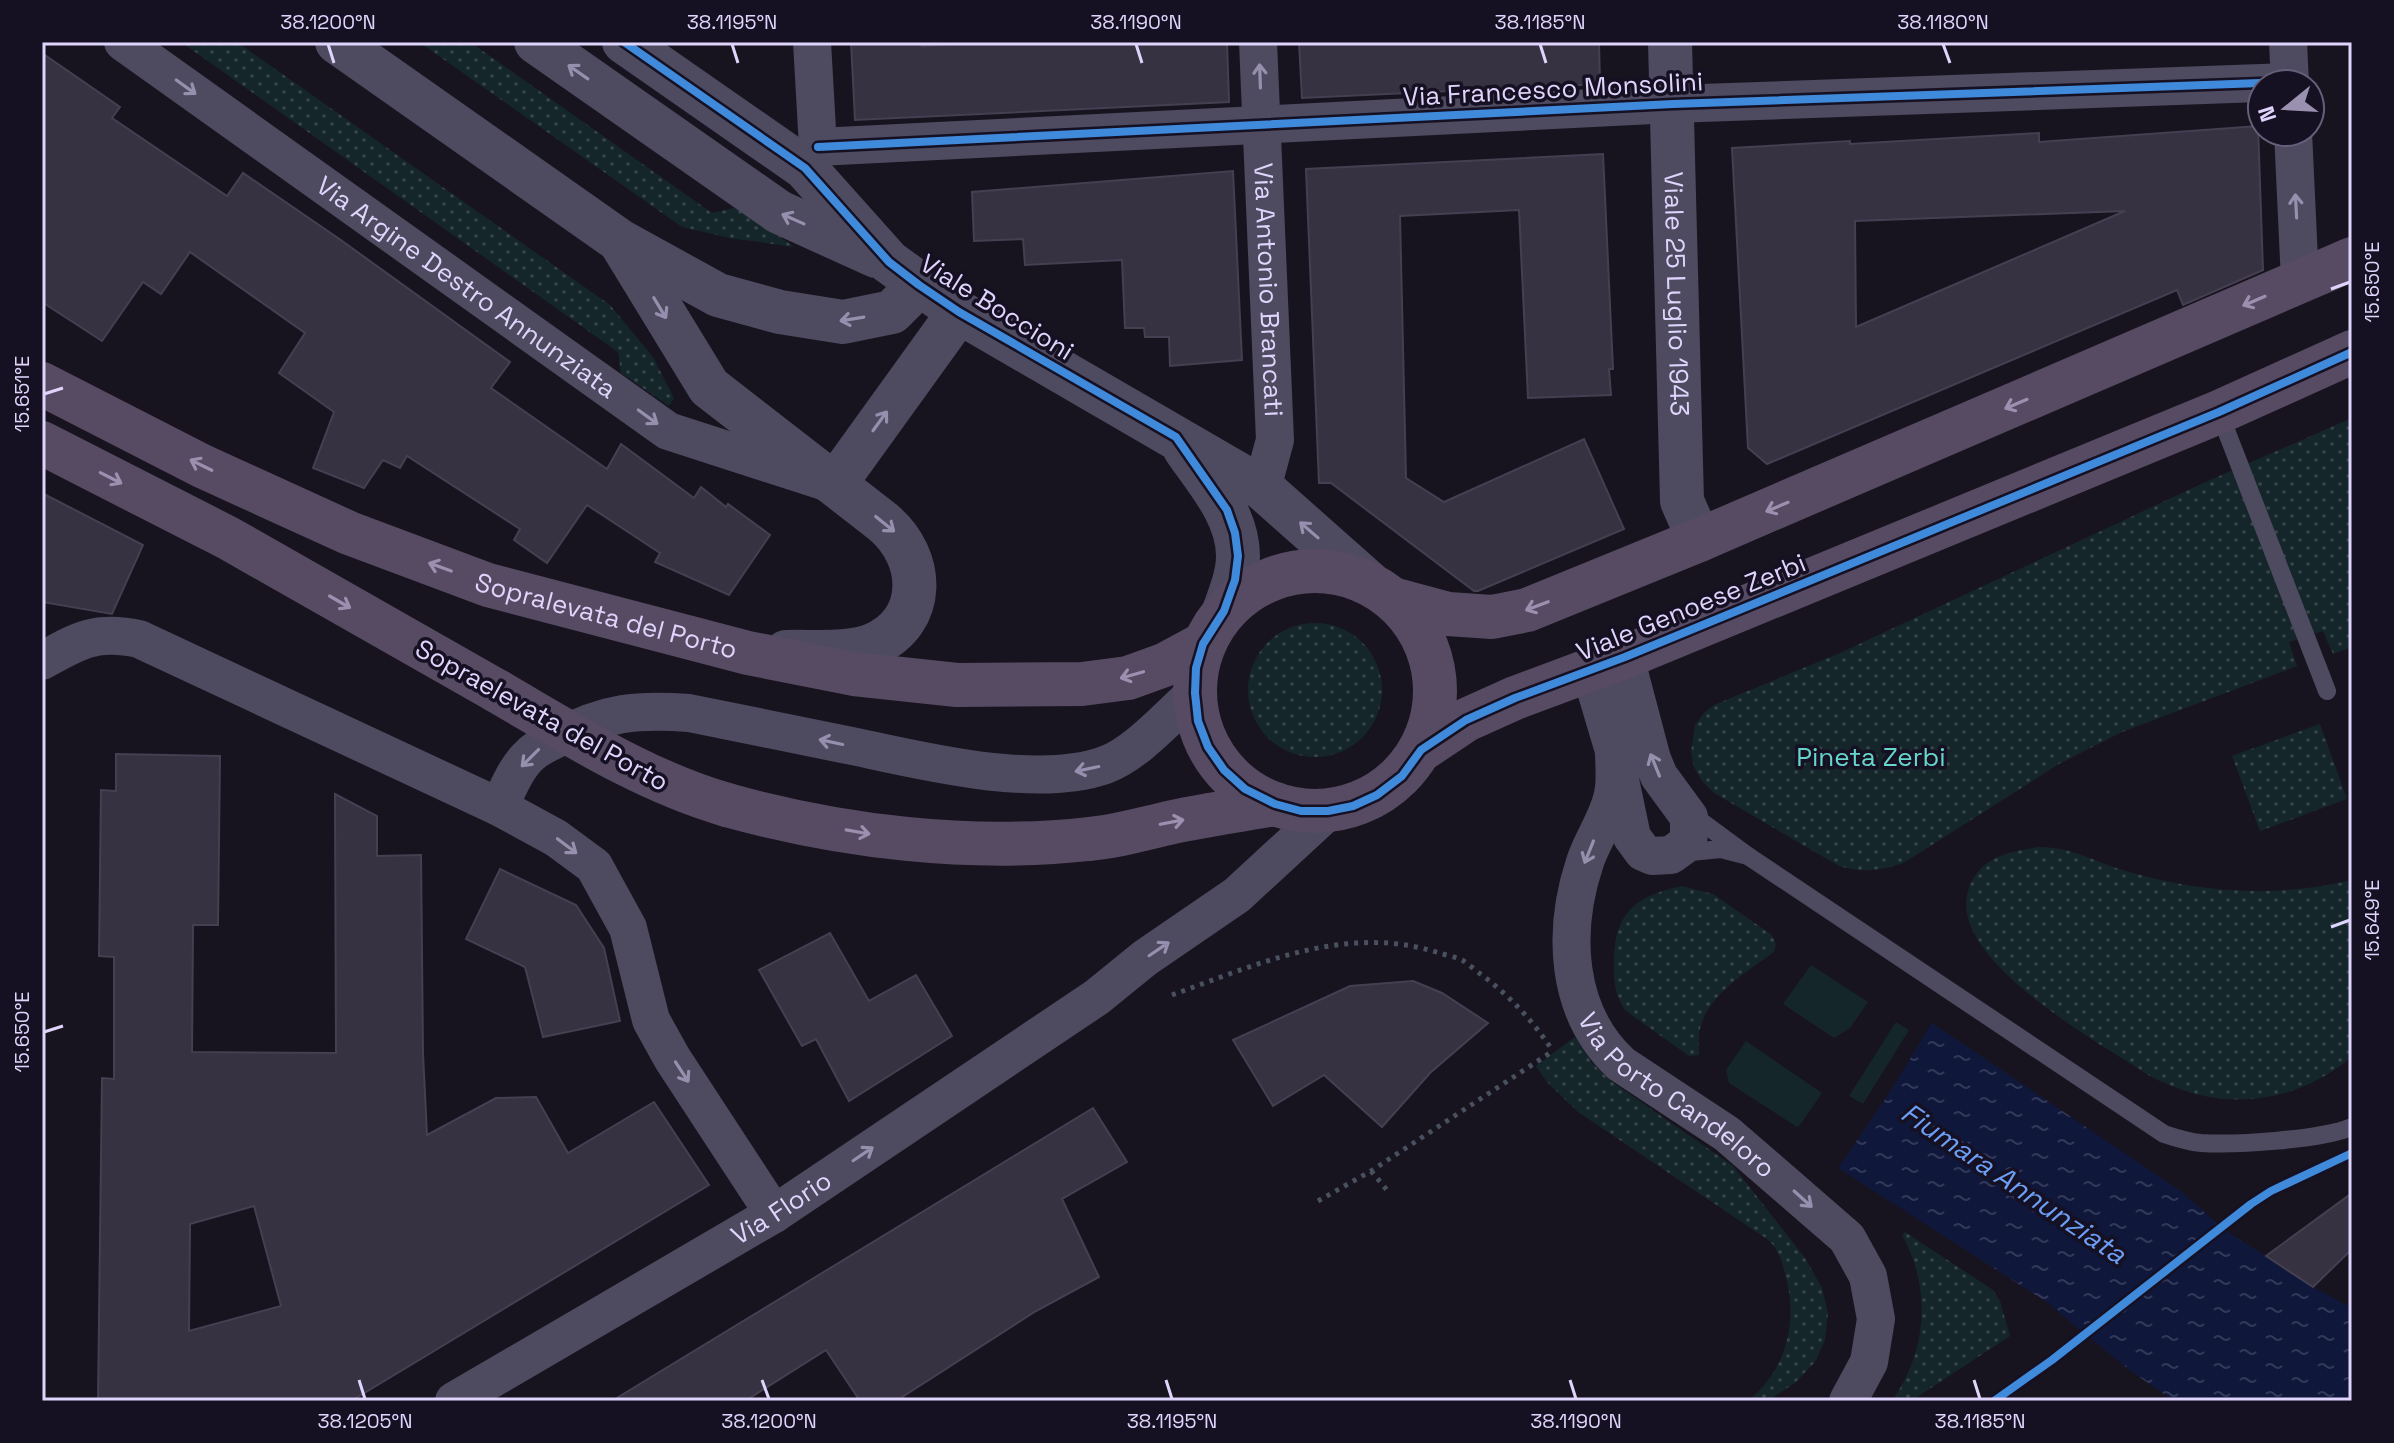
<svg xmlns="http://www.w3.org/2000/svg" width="2394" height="1443" font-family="'Space Grotesk',sans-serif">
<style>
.grass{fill:url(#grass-dots)}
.park{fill:#14262a}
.water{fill:url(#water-ripples)}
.building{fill:#373241;stroke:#453f52;stroke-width:2;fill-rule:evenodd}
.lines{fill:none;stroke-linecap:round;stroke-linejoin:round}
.path{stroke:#49505f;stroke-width:5;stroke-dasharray:4 6;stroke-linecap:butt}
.service{stroke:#4e4a5f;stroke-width:18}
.minor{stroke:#4e4a5f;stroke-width:38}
.tertiary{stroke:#4e4a5f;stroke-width:44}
.primary{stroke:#574b63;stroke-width:44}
.primary-bridge{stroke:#574b63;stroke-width:44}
.cycleway-casing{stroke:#161023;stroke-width:13}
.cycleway{stroke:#408adc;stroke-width:8}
.oneway{stroke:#9690ae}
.oneway2{stroke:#9b90b0}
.ticks{fill:none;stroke:#dfd5fc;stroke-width:3}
.labels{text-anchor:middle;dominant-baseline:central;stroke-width:7;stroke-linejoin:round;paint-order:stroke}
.street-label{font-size:26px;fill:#dfd5fc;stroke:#161023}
.park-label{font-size:26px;fill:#66d6cc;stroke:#161023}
.water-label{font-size:28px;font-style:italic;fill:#6b9ef4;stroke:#161023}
.neatline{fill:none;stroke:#dfd5fc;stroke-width:3}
.ticks-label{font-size:20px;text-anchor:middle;fill:#dfd5fc}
</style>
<defs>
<pattern id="grass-dots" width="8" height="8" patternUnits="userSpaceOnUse" patternTransform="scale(2)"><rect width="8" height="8" fill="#14262a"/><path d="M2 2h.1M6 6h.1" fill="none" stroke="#36454a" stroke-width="1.8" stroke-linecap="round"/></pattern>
<pattern id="water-ripples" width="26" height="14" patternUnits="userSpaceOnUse" patternTransform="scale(2)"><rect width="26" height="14" fill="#0f173b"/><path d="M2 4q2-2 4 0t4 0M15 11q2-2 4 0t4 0" fill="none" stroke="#323858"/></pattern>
</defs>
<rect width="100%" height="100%" fill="#17141f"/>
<g class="grass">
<path d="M181,42H237L610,305L653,357L674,398L669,406L621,373L618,352Z"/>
<path d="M419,42H470L712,213L739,207L794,247L730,238L682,227Z"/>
<path d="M2352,418V647L2333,654L2323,631L2289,642L2297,666L2122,732L2059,764L1905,862C1883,871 1862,873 1839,866L1714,793L1702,781L1694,767L1691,752L1695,725L1704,713L1714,705L1840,653L2199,485Z"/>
<circle cx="1315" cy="690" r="67"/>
<path d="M2320,724L2347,799L2260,831L2232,756Z"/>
<path d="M2038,847C2074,847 2094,862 2126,871C2199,893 2278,898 2352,880V1057C2292,1106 2219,1113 2150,1076C2102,1044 1943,958 1969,888C1980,857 2008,852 2038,847Z"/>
<path d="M1682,886L1713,894L1772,935L1776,944L1774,952C1747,972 1708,994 1700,1029C1698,1037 1699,1047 1699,1055L1689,1056L1626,1011C1615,997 1613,979 1614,962C1614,913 1635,896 1682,886Z"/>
<path d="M1575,1037L1592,1063L1611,1081L1733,1166L1805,1258L1822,1288L1828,1313L1825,1340L1815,1362L1796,1382L1768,1401H1748C1786,1370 1798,1324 1786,1277C1782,1263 1779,1248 1767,1239L1578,1112L1547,1082L1536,1066Z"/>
<path d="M1905,1232L1993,1290L2000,1301L2010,1336L1911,1401H1892C1927,1351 1932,1289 1902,1235Z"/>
</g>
<g class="park">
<path d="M1811,965L1868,1002L1850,1028L1834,1038L1783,1004Z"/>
<path d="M1896,1022L1909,1030L1863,1104L1849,1096Z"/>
<path d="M1746,1041L1822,1093L1800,1125L1797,1127L1729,1083L1726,1070Z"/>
</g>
<path class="water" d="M1932,1023L2182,1192L2225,1230L2313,1287L2352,1308V1401H2174L2128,1369L2045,1301L1838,1168L1886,1098Z"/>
<g class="building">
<path d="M851,42H922V46L984,42H1227L1229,102L855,120Z"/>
<path d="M1299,42H1599L1600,84L1302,98Z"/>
<path d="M42,53L120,107L112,118L227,196L243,173L338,238L510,362L491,388L607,469L621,444L694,498L701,487L726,507L728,504L770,535L729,595L655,562L660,553L587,505L547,563L514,540L520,529L407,456L400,468L383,460L364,488L313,468L334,412L279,373L305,333L190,252L161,294L143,282L102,341L42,302Z"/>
<path d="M2258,126L2263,270L2183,305L2177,290L1767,464L1748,448L1732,148L1850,141V144L2039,133V142ZM2125,211L1951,286L1856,327L1855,221Z"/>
<path d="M1603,154L1613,369H1609L1611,395L1528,398L1519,210L1400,216L1406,478L1444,502L1584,439L1624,529L1478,591H1474L1331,483H1319L1306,169Z"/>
<path d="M1233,171L1242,360L1170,366L1169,337H1145L1144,328H1125L1122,260L1025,265L1023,239L974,241L972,192Z"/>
<path d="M42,493L143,545L112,614L42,602Z"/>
<path d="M116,754L220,756L218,925H193L192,1052L336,1053L335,794L377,816V856L421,855L423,1053L427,1135L496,1098L536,1097L568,1153L654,1102L709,1185L351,1401H98L102,1078L114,1079V957L99,956L101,790L116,791ZM254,1206L281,1306L189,1331L190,1224Z"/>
<path d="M500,869L576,905L604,948L620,1021L543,1037L525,967L466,939Z"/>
<path d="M830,933L869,1001L916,975L952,1036L849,1101L816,1039L802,1046L759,970Z"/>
<path d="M1413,981L1442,993L1488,1023L1430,1073L1382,1127L1324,1075L1273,1106L1233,1040L1350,986Z"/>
<path d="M1093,1108L1127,1162L1062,1199L1099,1277L1036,1311L896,1401H860L826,1350L745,1401H612Z"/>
<path d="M2352,1193V1249L2313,1287L2266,1256Z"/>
</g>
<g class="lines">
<g class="path">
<path d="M1172,995C1258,964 1347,923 1439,953C1446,955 1456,957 1462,960C1469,964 1476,971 1482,975C1513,999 1531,1019 1553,1051"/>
<path d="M1371,1171L1387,1190"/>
<path d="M1318,1201L1371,1171L1553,1051"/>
</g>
<g class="service">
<path d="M2219,412L2327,691"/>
<path d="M1681,853L1721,849L1748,856L1691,814"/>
<path d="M1748,856L2164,1134C2176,1138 2189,1142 2201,1143C2236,1145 2320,1140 2352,1127"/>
</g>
<g class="minor">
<path id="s1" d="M123,42L668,431L823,481"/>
<path id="s2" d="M1258,42L1275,440L1262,488"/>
<path d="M2288,42L2290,84"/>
<path d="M2293,132L2300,281"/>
<path d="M818,147L1673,104L2290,82"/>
<path d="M805,167L818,147L812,42"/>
<path d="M42,661C79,640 96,630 139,639L499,807L556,838L594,866L628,928L651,1020L672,1058L774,1214"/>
<path d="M1590,670L1614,751L1632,837L1643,852L1652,856L1671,855L1686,844L1689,835V817L1659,776L1652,759L1625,657"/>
<path id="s3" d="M1614,751C1614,765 1616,780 1613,794C1609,817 1592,840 1585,862C1562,931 1565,1012 1621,1064L1727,1134L1847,1238L1868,1276L1876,1319L1869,1362L1848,1401"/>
<path d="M499,807C508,789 516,767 531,754C538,747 550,743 558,738C603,712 639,709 689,713C745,724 801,736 857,747C926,762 1038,789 1105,765C1136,754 1170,715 1195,693"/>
<path id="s4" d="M454,1401L774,1214L1097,997L1145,958L1237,895L1328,811"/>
</g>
<g class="tertiary">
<path d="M337,42L620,241L718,295L780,312L843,322L892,312L919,285"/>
<path d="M536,42L779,212L876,256"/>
<path d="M624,42L805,168L889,262L959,312L1262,488L1368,582"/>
<path id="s5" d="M1670,42L1682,501L1699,540"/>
<path d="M621,243L709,387L883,522C925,557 928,621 873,645C848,655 813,651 786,652"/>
<path d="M1185,449C1207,481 1238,515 1238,556C1238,575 1230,594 1224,611"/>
<path d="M835,484L959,312"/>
</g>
<g class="primary">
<path id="s6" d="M42,384L202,466L349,533L488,585L748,653L854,674L957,685L1082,684L1128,678L1164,665L1203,644"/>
<path d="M42,443L228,538L497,691"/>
<circle cx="1315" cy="691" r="120"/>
<path d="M1396,600L1448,614L1492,617L1527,610L1699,540L2352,259"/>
<path d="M1421,750L1466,720L1515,698L1625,657L2219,412L2352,352"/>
<path d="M727,805C843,837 969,852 1089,839C1117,837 1145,828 1173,822C1206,815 1241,810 1275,804"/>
</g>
<path class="primary-bridge" d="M497,691C571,734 644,781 727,805"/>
<g class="cycleway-casing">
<g id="cycleway">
<path d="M624,42L805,168L889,262L919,285L959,312L1176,437L1227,510L1235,533L1238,556L1235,580L1224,611L1203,644L1196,668L1195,693L1198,721L1208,747L1224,770L1245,789L1275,804L1301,811H1328L1353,806L1377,795L1402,776L1421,750L1466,720L1515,698L1625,657L2219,412L2352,352"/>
<path d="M818,147L1673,104L2290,82"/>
<path d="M1994,1401L2052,1360L2251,1204L2271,1191L2352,1153"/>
</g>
</g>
<use href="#cycleway" class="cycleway"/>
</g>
<defs><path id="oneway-shaft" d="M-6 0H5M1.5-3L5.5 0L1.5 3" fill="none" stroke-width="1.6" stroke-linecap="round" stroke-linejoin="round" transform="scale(2)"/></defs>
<g class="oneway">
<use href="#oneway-shaft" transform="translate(578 72) rotate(-145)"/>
<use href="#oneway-shaft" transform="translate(1260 76) rotate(-92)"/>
<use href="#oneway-shaft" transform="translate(186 87) rotate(36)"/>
<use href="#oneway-shaft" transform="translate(2296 206) rotate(-93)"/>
<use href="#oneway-shaft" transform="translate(793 219) rotate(-156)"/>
<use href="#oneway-shaft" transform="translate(660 308) rotate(59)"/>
<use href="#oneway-shaft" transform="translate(852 319) rotate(171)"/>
<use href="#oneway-shaft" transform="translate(648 417) rotate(36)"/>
<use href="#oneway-shaft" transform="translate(880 421) rotate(-54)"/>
<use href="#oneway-shaft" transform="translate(885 524) rotate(39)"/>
<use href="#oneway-shaft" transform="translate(1309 530) rotate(-139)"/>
<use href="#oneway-shaft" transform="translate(831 742) rotate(-168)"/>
<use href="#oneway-shaft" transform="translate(530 758) rotate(135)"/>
<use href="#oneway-shaft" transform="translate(1655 765) rotate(-112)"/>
<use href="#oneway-shaft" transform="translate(1087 769) rotate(168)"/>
<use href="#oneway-shaft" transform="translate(567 846) rotate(37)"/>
<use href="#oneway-shaft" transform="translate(1589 852) rotate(112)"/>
<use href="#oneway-shaft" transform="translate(1159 949) rotate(-34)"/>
<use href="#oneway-shaft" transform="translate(682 1072) rotate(57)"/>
<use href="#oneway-shaft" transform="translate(863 1154) rotate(-34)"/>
<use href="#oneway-shaft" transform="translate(1803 1199) rotate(42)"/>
</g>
<g class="oneway2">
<use href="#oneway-shaft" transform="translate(2254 301) rotate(157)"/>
<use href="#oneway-shaft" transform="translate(2016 404) rotate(157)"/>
<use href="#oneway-shaft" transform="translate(201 465) rotate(-154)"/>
<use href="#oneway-shaft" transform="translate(111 478) rotate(27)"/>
<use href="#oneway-shaft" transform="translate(1777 507) rotate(157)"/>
<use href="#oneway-shaft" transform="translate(440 567) rotate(-160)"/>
<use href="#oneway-shaft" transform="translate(340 602) rotate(30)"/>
<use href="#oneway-shaft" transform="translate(1537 606) rotate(159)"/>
<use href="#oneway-shaft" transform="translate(1132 675) rotate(164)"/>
<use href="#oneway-shaft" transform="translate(1172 822) rotate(-11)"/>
<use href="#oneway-shaft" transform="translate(858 832) rotate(10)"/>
</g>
<path class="ticks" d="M328,44L334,63M732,44L738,63M1136,44L1142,63M1540,44L1546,63M1943,44L1950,63M2331,289L2350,282M44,394L63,388M2331,927L2350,920M44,1032L63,1026M359,1380L365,1399M762,1380L769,1399M1166,1380L1172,1399M1570,1380L1576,1399M1974,1380L1980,1399"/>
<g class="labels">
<g class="street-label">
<text transform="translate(1553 89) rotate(-3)">Via Francesco Monsolini</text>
<text stroke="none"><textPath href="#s1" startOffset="422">Via Argine Destro Annunziata</textPath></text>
<text stroke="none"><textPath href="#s2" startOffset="248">Via Antonio Brancati</textPath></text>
<text stroke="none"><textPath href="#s5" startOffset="252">Viale 25 Luglio 1943</textPath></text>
<text transform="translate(997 307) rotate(32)">Viale Boccioni</text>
<text transform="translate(1691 607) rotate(-22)">Viale Genoese Zerbi</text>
<text stroke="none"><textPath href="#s6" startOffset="612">Sopralevata del Porto</textPath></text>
<text transform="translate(542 715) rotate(29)">Sopraelevata del Porto</text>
<text stroke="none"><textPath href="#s3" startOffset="396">Via Porto Candeloro</textPath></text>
<text stroke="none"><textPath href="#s4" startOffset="380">Via Florio</textPath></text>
</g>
<g class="park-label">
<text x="1871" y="757">Pineta Zerbi</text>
</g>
<g class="water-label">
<text transform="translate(2014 1183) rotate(34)">Fiumara Annunziata</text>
</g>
</g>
<rect width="2394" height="1443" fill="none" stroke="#161023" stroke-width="88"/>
<g transform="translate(2286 108) rotate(252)"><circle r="38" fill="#161023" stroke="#665f7a" stroke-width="2"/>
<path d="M0-6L14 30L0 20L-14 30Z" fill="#9991af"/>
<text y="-12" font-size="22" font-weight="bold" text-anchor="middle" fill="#dfd5fc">N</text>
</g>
<rect x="44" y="44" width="2306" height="1355" class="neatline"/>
<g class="ticks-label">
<text x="328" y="29">38.1200°N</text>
<text x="732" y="29">38.1195°N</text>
<text x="1136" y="29">38.1190°N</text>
<text x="1540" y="29">38.1185°N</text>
<text x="1943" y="29">38.1180°N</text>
<text transform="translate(2372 282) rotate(-90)" y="7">15.650°E</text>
<text transform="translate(22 394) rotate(-90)" y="7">15.651°E</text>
<text transform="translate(2372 920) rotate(-90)" y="7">15.649°E</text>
<text transform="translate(22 1032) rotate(-90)" y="7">15.650°E</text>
<text x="365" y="1428">38.1205°N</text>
<text x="769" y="1428">38.1200°N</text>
<text x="1172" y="1428">38.1195°N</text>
<text x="1576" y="1428">38.1190°N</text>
<text x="1980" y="1428">38.1185°N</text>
</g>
</svg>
